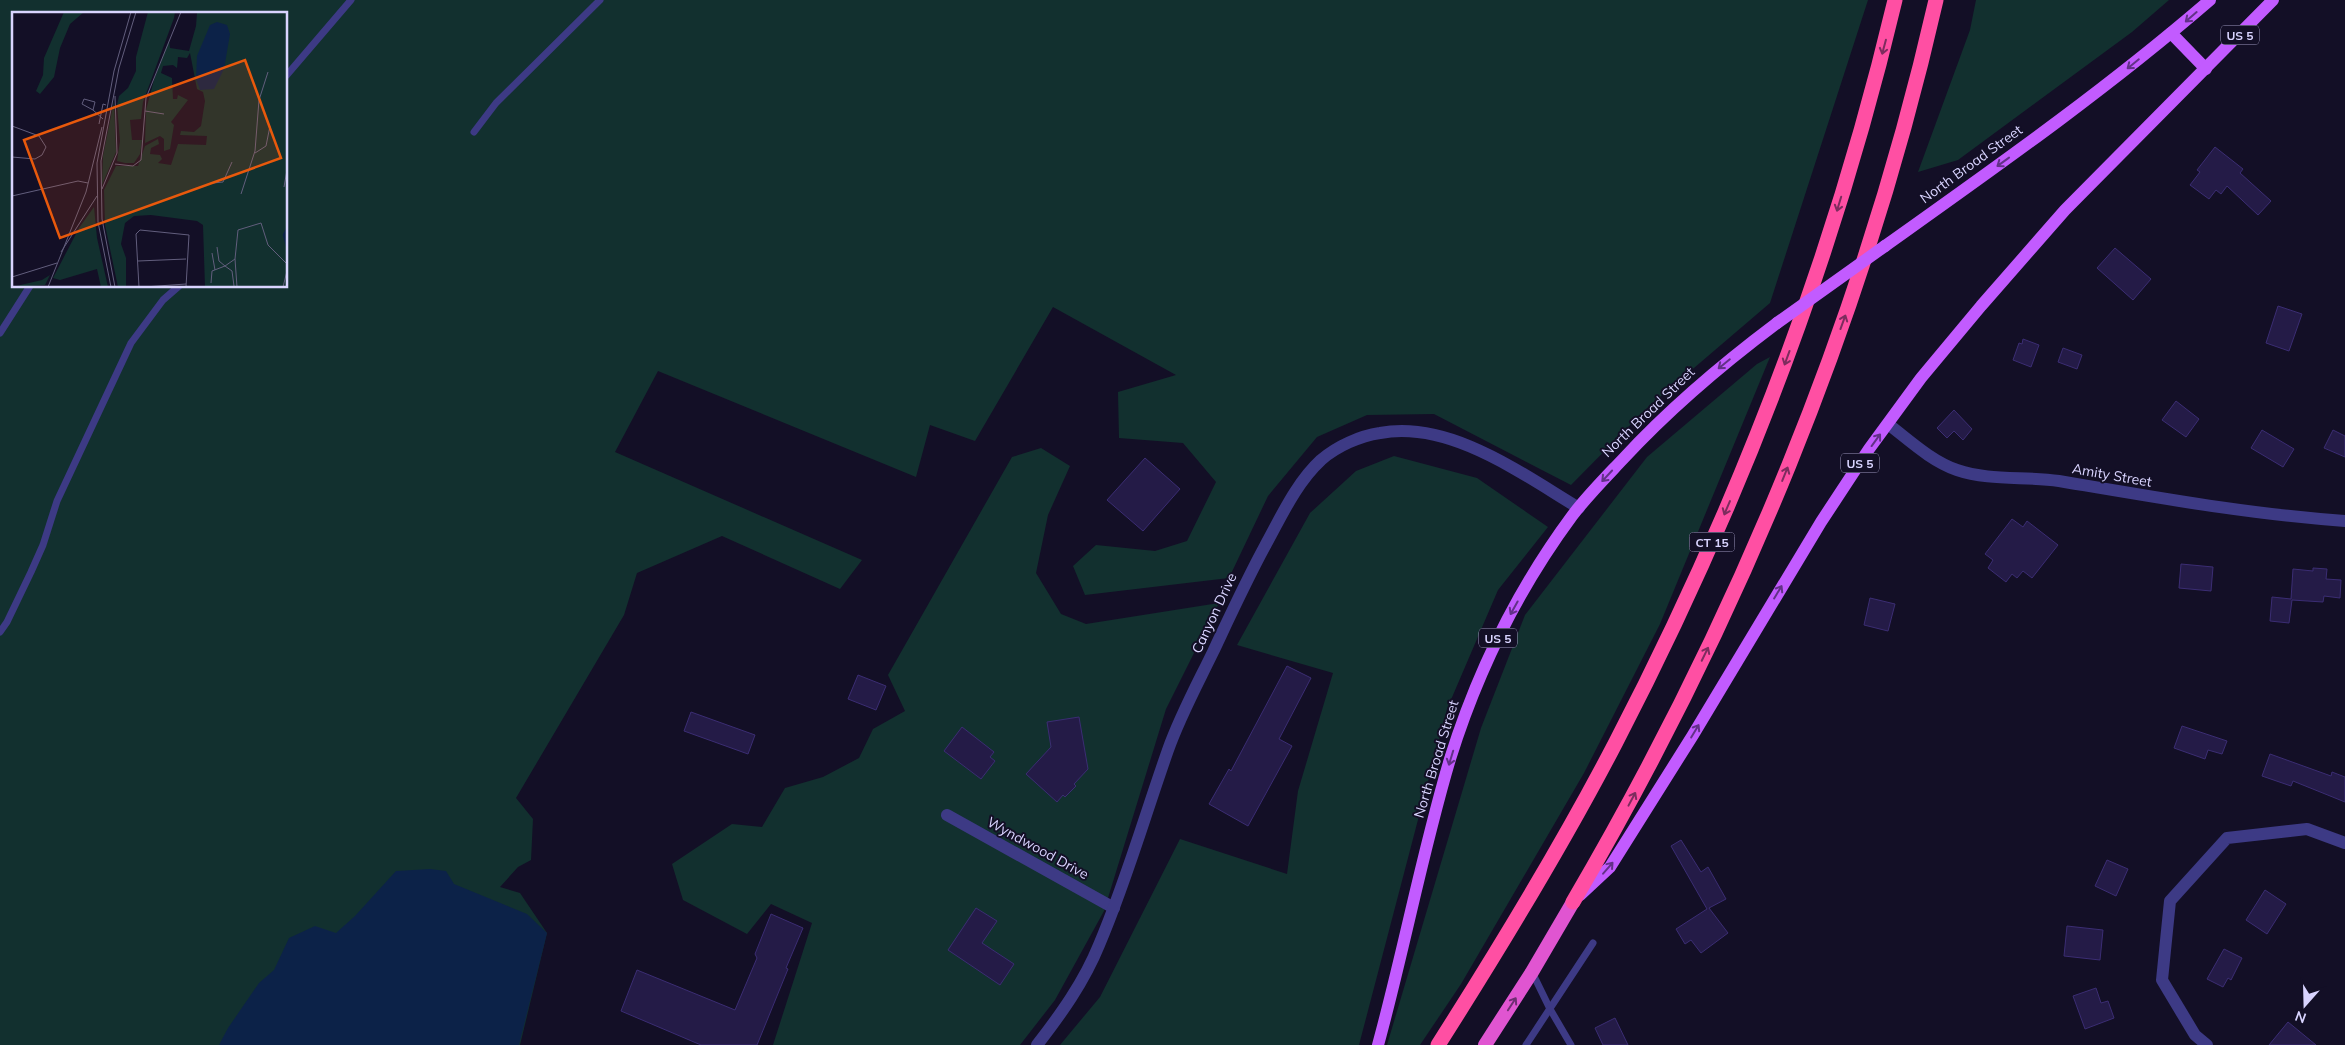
<svg xmlns="http://www.w3.org/2000/svg" width="2345" height="1045" font-family="Mulish,sans-serif">
<style>
.green{fill:#12302f;fill-rule:evenodd}
.water{fill:#0c2248}
.building{fill:#241b47;stroke:#3b2d73}
.lines{fill:none;stroke-linecap:round;stroke-linejoin:round}
.service{stroke:#3d3a85;stroke-width:7}
.minor{stroke:#3d3a85;stroke-width:12}
.primary{stroke:#c25bff;stroke-width:12}
.trunk{stroke:#e055d1;stroke-width:14}
.motorway{stroke:#ff4fa3;stroke-width:15}
.primary-bridge{stroke:#c25bff;stroke-width:12}
.oneway{stroke:#623188}
.oneway2{stroke:#7d2c5e}
.oneway3{stroke:#6f2e73}
.labels{text-anchor:middle;dominant-baseline:central;stroke-width:4;stroke-linejoin:round;paint-order:stroke}
.shield{fill:#130f26;stroke:#9e99be;stroke-width:1}
.shield-label{font-size:12px;font-weight:bold;fill:#d9d4ff}
.street-label{font-size:14px;fill:#d9d4ff;stroke:#130f26}
.inset-river{fill:none;stroke:#0c2248;stroke-width:2.5}
.inset-road{fill:none;stroke:#625e7d;stroke-width:1}
.view{fill:#e8590c;fill-opacity:0.15;stroke:#e8590c;stroke-width:2.5}
.inset-edge{fill:none;stroke:#d9d4ff;stroke-width:2.5}
</style>
<rect width="100%" height="100%" fill="#130f26"/>
<g class="green">
<path d="M0,0H1868L1770,303L1646,409L1571,485L1434,414L1367,415L1317,437L1268,496L1229,578L1085,595L1073,566L1096,545L1155,551L1187,541L1216,482L1183,443L1119,438L1118,392L1176,375L1053,307L975,441L930,425L916,477L658,371L615,452L862,560L840,589L722,536L637,573L624,615L516,798L533,819L531,860L518,867L500,887L520,893L547,933L520,1045H0ZM14,14H286V286H14Z"/>
<path d="M1976,0H2169L2132,32L1958,160L1918,172L1970,30Z"/>
<path d="M1770,357L1660,624L1584,773L1461,984L1420,1045H1387L1481,728L1525,615L1647,457L1757,364Z"/>
<path d="M1041,448L1070,466L1048,515L1036,573L1061,614L1086,624L1219,603L1166,709L1104,911L1055,1000L1020,1045H773L812,923L771,904L747,934L683,900L672,864L732,824L762,827L785,788L823,777L859,758L873,729L905,711L888,675L1012,457Z"/>
<path d="M1394,456L1477,478L1548,527L1498,590L1447,709L1359,1045H1060L1100,997L1180,839L1287,874L1298,791L1333,673L1237,645L1310,513L1356,471Z"/>
</g>
<path class="water" d="M430,869L446,871L454,884L527,914L547,933L519,1045H219L228,1028L259,983L274,970L289,938L315,926L336,933L355,916L396,871Z"/>
<g class="building">
<path d="M2215,147L2243,169L2240,173L2271,201L2258,215L2227,186L2221,194L2216,190L2209,199L2190,185L2200,172L2197,170Z"/>
<path d="M2115,248L2151,279L2133,300L2097,268Z"/>
<path d="M2278,306L2302,314L2289,351L2266,343Z"/>
<path d="M2023,339L2039,345L2031,367L2013,360L2019,343L2022,344Z"/>
<path d="M2063,348L2082,355L2077,369L2058,362Z"/>
<path d="M2176,401L2199,419L2186,437L2162,420Z"/>
<path d="M1954,410L1972,429L1963,440L1954,431L1947,438L1937,428Z"/>
<path d="M2262,430L2294,449L2283,467L2251,448Z"/>
<path d="M2333,430L2345,436V457L2324,448Z"/>
<path d="M1145,458L1180,489L1143,531L1107,500Z"/>
<path d="M2012,519L2023,527L2027,521L2058,545L2032,578L2023,571L2017,578L2012,574L2006,582L1988,568L1993,560L1985,554Z"/>
<path d="M2181,564L2213,567L2211,591L2179,588Z"/>
<path d="M2313,568L2327,569L2326,579L2341,580L2340,598L2324,596L2323,602L2292,600L2289,623L2270,621L2272,597L2291,599L2293,569L2313,571Z"/>
<path d="M1870,598L1895,604L1888,631L1864,625Z"/>
<path d="M1287,666L1311,678L1279,739L1292,746L1248,826L1209,804L1229,769L1231,771Z"/>
<path d="M858,675L886,686L876,710L848,699Z"/>
<path d="M691,712L755,735L748,754L684,731Z"/>
<path d="M1079,717L1088,769L1074,784L1076,786L1065,797L1063,795L1057,802L1026,774L1051,747L1047,722Z"/>
<path d="M2182,726L2227,741L2222,754L2208,750L2205,759L2174,748Z"/>
<path d="M962,727L994,752L990,757L995,761L981,779L944,751Z"/>
<path d="M2270,754L2331,776L2332,772L2345,777V802L2293,781L2291,786L2262,776Z"/>
<path d="M1681,840L1701,872L1708,867L1726,899L1709,908L1728,933L1701,953L1691,940L1685,944L1676,929L1707,909L1671,846Z"/>
<path d="M2107,860L2128,869L2116,896L2095,886Z"/>
<path d="M2265,890L2286,904L2267,934L2246,920Z"/>
<path d="M976,908L997,921L982,943L1014,964L1000,985L948,950Z"/>
<path d="M771,914L803,928L786,968L788,969L757,1045H701L621,1011L637,970L735,1010L757,958L755,954Z"/>
<path d="M2067,926L2103,930L2100,960L2064,956Z"/>
<path d="M2224,949L2242,958L2231,980L2228,978L2223,987L2207,979Z"/>
<path d="M2096,988L2101,1003L2108,1001L2114,1018L2085,1029L2073,996Z"/>
<path d="M1615,1018L1628,1045H1603L1595,1028Z"/>
<path d="M2288,1022L2316,1045H2269Z"/>
</g>
<g class="lines">
<g class="service">
<path d="M286,76L351,0"/>
<path d="M474,132L496,103L600,0"/>
<path d="M0,333L30,286"/>
<path d="M0,632L7,622L31,572L43,545L57,501L131,343L163,300L179,286"/>
<path d="M1532,972L1550,1009L1571,1045"/>
<path d="M1526,1045L1593,943"/>
</g>
<g class="minor">
<path d="M1888,424C1909,440 1931,461 1957,470C1989,481 2025,476 2059,481C2155,497 2247,514 2345,521"/>
<path d="M947,815L1114,908"/>
<path d="M1037,1045C1061,1014 1084,982 1099,945C1126,882 1145,815 1168,750C1180,716 1197,685 1213,652C1230,616 1246,581 1265,546C1281,517 1296,483 1321,460C1337,446 1360,436 1380,433C1450,420 1522,474 1579,508"/>
<path d="M2207,1045L2195,1035L2162,980L2170,901L2227,838L2307,829L2345,843"/>
</g>
<g class="primary">
<path d="M2171,33L2206,69"/>
<path d="M1885,246C1996,167 2107,89 2210,0"/>
<path d="M1580,895L1610,867L1693,735L1821,522L1869,449L1921,378L1981,306L2065,210L2273,0"/>
<path d="M1378,1045C1404,950 1422,853 1450,759C1477,673 1518,589 1572,516C1587,496 1606,477 1623,459C1670,408 1721,365 1777,323"/>
</g>
<path class="trunk" d="M1485,1045L1532,972L1573,902"/>
<g class="motorway">
<path d="M1573,902C1737,622 1864,317 1936,0"/>
<path d="M1438,1045C1501,946 1562,846 1616,742C1738,507 1834,258 1895,0"/>
</g>
<path class="primary-bridge" d="M1777,323L1885,246"/>
</g>
<defs><path id="oneway-shaft" d="M-6 0H5M1.5-3L5.5 0L1.5 3" fill="none" stroke-width="1.6" stroke-linecap="round" stroke-linejoin="round" transform="scale(1.25)"/></defs>
<g class="oneway">
<use href="#oneway-shaft" transform="translate(2191 17) rotate(139)"/>
<use href="#oneway-shaft" transform="translate(2133 64) rotate(141)"/>
<use href="#oneway-shaft" transform="translate(2003 162) rotate(144)"/>
<use href="#oneway-shaft" transform="translate(1724 364) rotate(141)"/>
<use href="#oneway-shaft" transform="translate(1876 440) rotate(-54)"/>
<use href="#oneway-shaft" transform="translate(1607 476) rotate(133)"/>
<use href="#oneway-shaft" transform="translate(1778 592) rotate(-59)"/>
<use href="#oneway-shaft" transform="translate(1514 608) rotate(119)"/>
<use href="#oneway-shaft" transform="translate(1695 731) rotate(-59)"/>
<use href="#oneway-shaft" transform="translate(1451 758) rotate(107)"/>
<use href="#oneway-shaft" transform="translate(1608 868) rotate(-49)"/>
</g>
<g class="oneway2">
<use href="#oneway-shaft" transform="translate(1884 47) rotate(105)"/>
<use href="#oneway-shaft" transform="translate(1839 204) rotate(107)"/>
<use href="#oneway-shaft" transform="translate(1843 322) rotate(-70)"/>
<use href="#oneway-shaft" transform="translate(1787 358) rotate(110)"/>
<use href="#oneway-shaft" transform="translate(1785 474) rotate(-68)"/>
<use href="#oneway-shaft" transform="translate(1727 508) rotate(113)"/>
<use href="#oneway-shaft" transform="translate(1705 654) rotate(-64)"/>
<use href="#oneway-shaft" transform="translate(1632 799) rotate(-62)"/>
</g>
<use class="oneway3" href="#oneway-shaft" transform="translate(1512 1004) rotate(-57)"/>
<g class="labels">
<g class="shield">
<rect x="2221" y="25.5" width="38" height="19" rx="4"/>
<rect x="1841" y="453.5" width="38" height="19" rx="4"/>
<rect x="1689.5" y="532.5" width="45" height="19" rx="4"/>
<rect x="1479" y="628.5" width="38" height="19" rx="4"/>
</g>
<g class="shield-label">
<text x="2240" y="35">US 5</text>
<text x="1860" y="463">US 5</text>
<text x="1712" y="542">CT 15</text>
<text x="1498" y="638">US 5</text>
</g>
<g class="street-label">
<text transform="translate(1971 164) rotate(-36)">North Broad Street</text>
<text transform="translate(1648 412) rotate(-44)">North Broad Street</text>
<text transform="translate(2112 475) rotate(10)">Amity Street</text>
<text transform="translate(1214 613) rotate(-65)">Canyon Drive</text>
<text transform="translate(1436 759) rotate(-73)">North Broad Street</text>
<text transform="translate(1038 848) rotate(29)">Wyndwood Drive</text>
</g>
</g>
<g transform="translate(12 12)">
<rect width="275" height="275" fill="#130f26"/>
<path d="M52,0H72L58,12L48,36L42,65L28,82L24,79L31,63L32,46ZM136,0H163L162,6L131,90L129,107L118,108L120,128H130L128,142L122,151H113L105,149L108,129L105,93L107,84L116,76L124,59V45ZM181,0H275V275H193L191,213L185,209L139,203L122,204L113,211L109,232L114,246V275H106L93,213L92,178L104,154H126L133,134L146,127L147,132L139,136L138,142L148,143L150,147L146,151L159,153L166,132L194,133L195,124L168,123L169,119L182,120L189,114L193,89L191,80L185,77L178,41L175,46L166,45L165,56L161,53L151,54L149,61L160,66L161,87H165L166,83L176,88L159,110L162,113L158,137L152,139V127L148,124L133,131L134,98L142,68L157,28L158,36L177,39L184,14L185,1ZM102,89L104,140L90,173L91,144ZM82,195L85,226L96,275H89L85,257L48,268L41,266L67,216ZM38,263L33,273L0,275L30,268Z" fill="#12302f"/>
<path d="M205,10L215,13L218,22L212,57L202,77L188,78L184,67L185,44L198,13Z" fill="#0c2248"/>
<path class="inset-river" d="M275,217L272,223L275,234"/>
<path class="inset-road" d="M81,98L70,92L72,87L83,90L81,98L91,107M133,99L152,102M87,112L91,92L94,93M0,114L27,124L34,135L30,143L23,147L0,145M243,141L254,134L258,114M103,152L121,154L129,148L134,86L169,0M201,171L211,170L220,150M272,175L275,158M90,177L105,141L103,84M229,182L243,139L247,88L256,60M0,184L66,169L76,171M205,235L207,249L213,254M49,240L85,184M200,241L203,258M223,247L226,218L249,211L256,233L275,252M126,249L174,247M0,265L45,251M199,271L200,259L213,254M222,274L220,259L213,254L223,247L225,275M36,275L74,180L90,115M99,275L86,210L85,151L102,59L119,0M103,275L90,207L89,149L107,56L124,0M127,275L124,222L128,218L177,223L174,275M132,275L174,272M271,275L275,259"/>
<path class="view" d="M233,48L269,146L48,226L12,128Z"/>
<rect width="275" height="275" class="inset-edge"/>
</g>
<g transform="translate(2305 1005) rotate(200)" stroke="#130f26" stroke-width="4" paint-order="stroke">
<path d="M0-4L9 19L0 12L-9 19Z" fill="#d9d4ff"/>
<text y="-8" font-size="14" font-weight="bold" text-anchor="middle" fill="#d9d4ff">N</text>
</g>
</svg>
